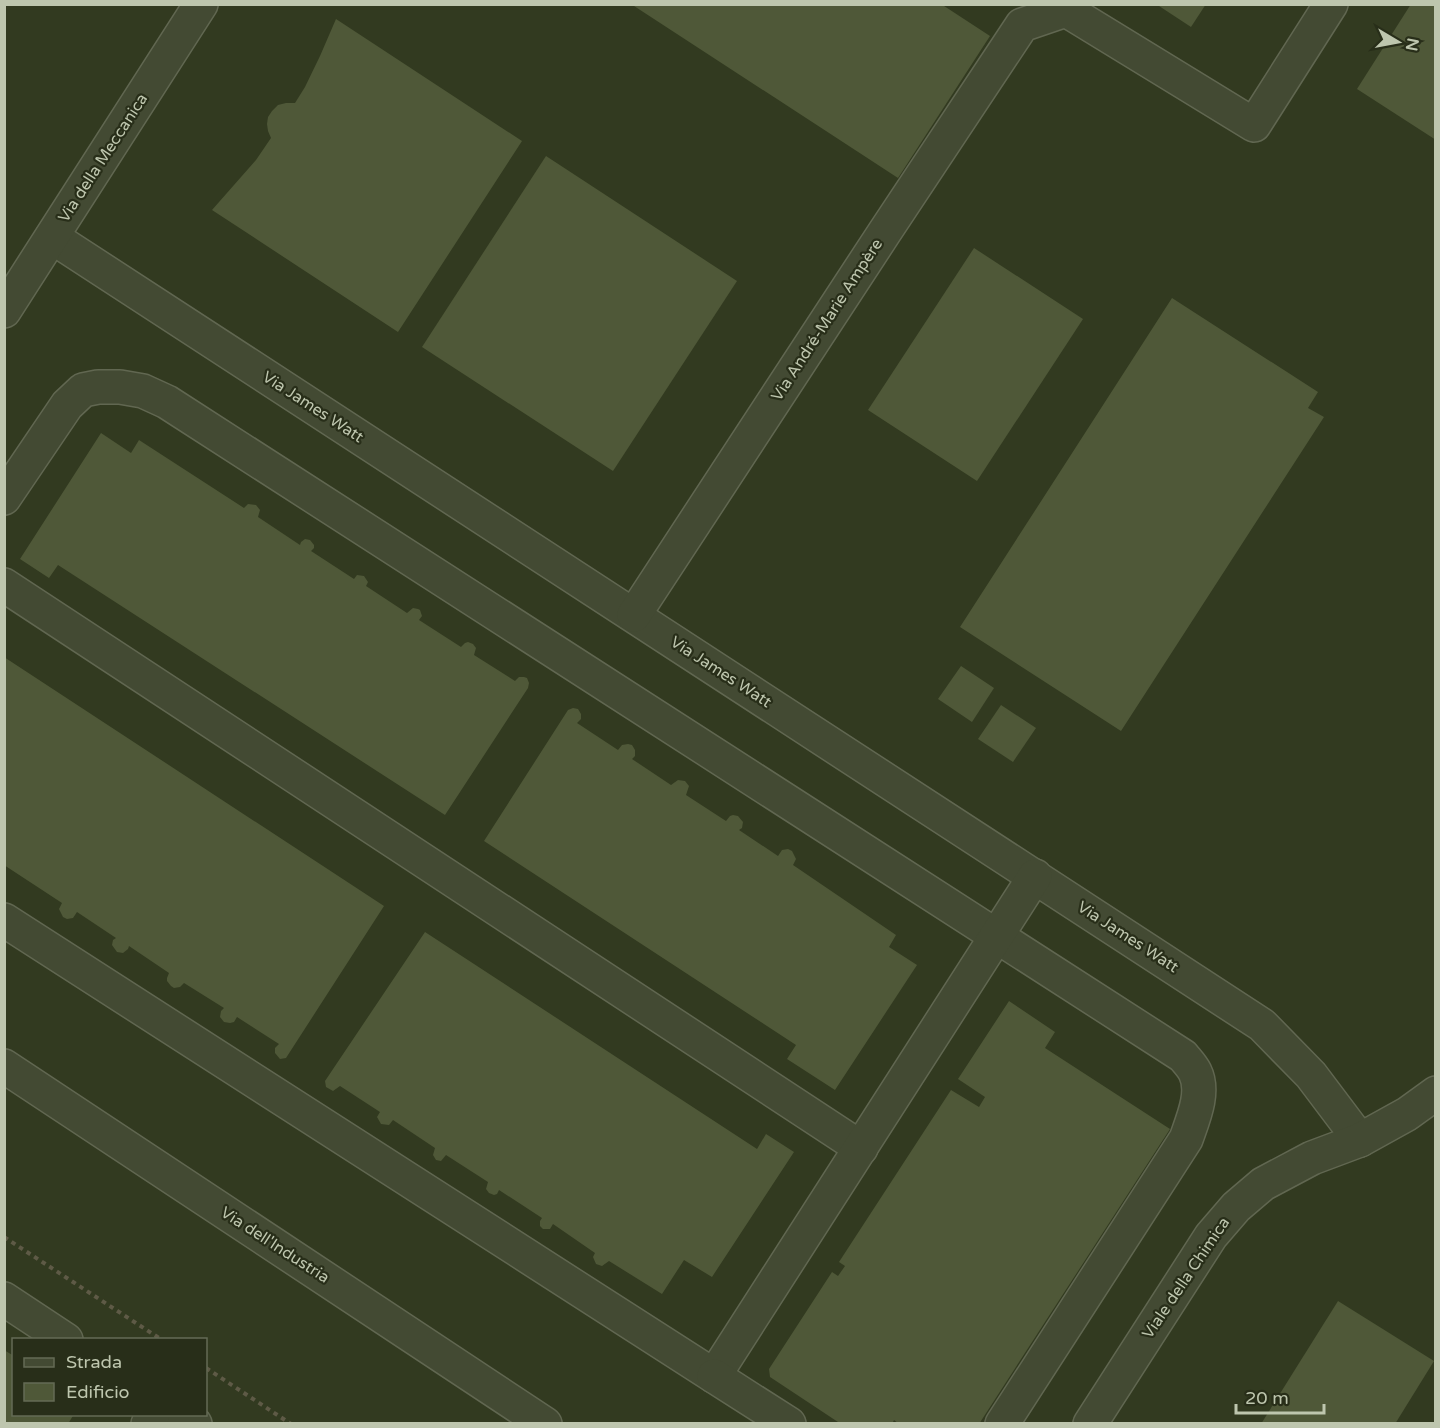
<svg xmlns="http://www.w3.org/2000/svg" width="1440" height="1428" font-family="'Varela Round',sans-serif">
<style>
.building{fill:#4f5838}
.lines{fill:none;stroke-linecap:round;stroke-linejoin:round}
.minor-casing{stroke:#616751;stroke-width:36}
.path{stroke:#5e5a46;stroke-width:4;stroke-dasharray:4.5 4.5;stroke-linecap:butt}
.minor{stroke:#434a33;stroke-width:33}
.labels{text-anchor:middle;dominant-baseline:central;stroke-width:4.5;stroke-linejoin:round;paint-order:stroke}
.street-label{font-size:16px;fill:#bec6ae;stroke:#282e19}
</style>
<rect width="100%" height="100%" fill="#323a20"/>
<g class="building">
<path d="M631,4H941L990,36L898,178Z"/>
<path d="M1156,4H1206L1191,27Z"/>
<path d="M1411,4H1436V140L1357,89Z"/>
<path d="M336,19L522,141L398,332L212,210L256,160L271,138L268,131L267,124L268,117L272,111L278,105L286,103H295L305,87L320,56Z"/>
<path d="M546,156L737,281L613,471L422,347Z"/>
<path d="M974,248L1083,319L977,481L868,410Z"/>
<path d="M1172,298L1318,392L1308,408L1324,417L1121,731L960,627Z"/>
<path d="M101,433L131,453L139,440L244,508L248,504L256,505L260,510L258,517L300,545L301,542L305,539L310,540L314,545V548L311,551L354,579L357,575L364,576L368,582L366,586L407,613L413,608L418,609L420,610L422,616L419,620L461,647L465,643L468,642L473,644L476,648L474,655L515,681L519,677H524L527,678L529,683L528,688L445,815L58,565L49,578L20,559Z"/>
<path d="M4,657L384,906L286,1058L280,1059L275,1053V1048L279,1044L237,1017L234,1022L230,1023L224,1022L220,1017L221,1011L224,1008L184,983L180,987L174,988L171,986L167,981V978L169,973L129,946L128,949L123,953L117,952L112,945L113,940L116,938L77,912L73,918L67,919L63,917L59,909L62,903L4,865Z"/>
<path d="M961,666L994,688L972,722L938,699Z"/>
<path d="M1001,705L1036,728L1013,762L978,739Z"/>
<path d="M573,708L578,709L581,714V719L577,723L618,750L622,745L628,744L632,745L635,750V756L632,759L671,785L678,780L685,781L689,786L686,795L726,821L730,816L733,815L738,816L743,822L742,828L739,830L778,856L782,850L788,849L792,851L796,859L793,865L896,935L889,947L917,965L835,1090L787,1059L796,1045L484,841L568,710Z"/>
<path d="M425,932L757,1149L766,1134L794,1152L712,1277L684,1260L662,1294L609,1261L602,1266L596,1264L593,1257L595,1253L553,1224L550,1229H543L540,1226V1221L542,1218L499,1190L497,1194L494,1195L489,1193L486,1189L488,1182L446,1155L441,1161L436,1160L433,1155L435,1148L393,1120L389,1125L381,1124L377,1117L380,1112L340,1086L333,1091L326,1087L325,1081Z"/>
<path d="M1009,1001L1055,1032L1045,1048L1170,1129L979,1424H899L894,1420L892,1424H841L770,1377L769,1369L832,1272L838,1276L845,1266L839,1262L951,1090L979,1107L985,1097L958,1079Z"/>
<path d="M1338,1301L1434,1361L1395,1424H1261Z"/>
<path d="M4,1350L14,1356V1414H74L68,1424H4Z"/>
</g>
<g class="lines">
<g class="minor-casing">
<g id="minor">
<path d="M52,237L1262,1025L1311,1075L1360,1140"/>
<path d="M4,311L201,4"/>
<path d="M4,498L67,405L83,390L98,387H120L143,391L167,402L1183,1056C1187,1061 1192,1066 1195,1072C1205,1092 1193,1119 1186,1139L1002,1424"/>
<path d="M4,585L861,1148"/>
<path d="M634,615L884,233L1022,25L1066,10L1254,125L1331,4"/>
<path d="M4,920L714,1376L1035,876"/>
<path d="M4,1066L545,1424"/>
<path d="M4,1299L66,1340"/>
<path d="M714,1376L789,1424"/>
<path d="M181,1414L195,1424"/>
<path d="M148,1424L153,1414"/>
<path d="M1090,1424L1211,1236L1236,1207L1263,1184L1312,1158L1360,1140L1407,1114L1436,1093"/>
</g>
</g>
<g class="path">
<path d="M4,1237L162,1340"/>
<path d="M206,1368L291,1424"/>
</g>
<use href="#minor" class="minor"/>
</g>
<g class="labels">
<g class="street-label">
<text transform="translate(103 158) rotate(-57)">Via della Meccanica</text>
<text transform="translate(827 320) rotate(-57)">Via André-Marie Ampère</text>
<text transform="translate(313 407) rotate(33)">Via James Watt</text>
<text transform="translate(721 672) rotate(33)">Via James Watt</text>
<text transform="translate(1128 937) rotate(33)">Via James Watt</text>
<text transform="translate(275 1245) rotate(33)">Via dell'Industria</text>
<text transform="translate(1186 1278) rotate(-56)">Viale della Chimica</text>
</g>
</g>
<rect width="1440" height="1428" fill="none" stroke="#bec6ae" stroke-width="12"/>
<rect x="12" y="1338" width="195" height="78" fill="#282e19" stroke="#646b55" stroke-width="1.5"/>
<rect x="24" y="1358" width="30" height="9" fill="#434a33" stroke="#646b55" stroke-width="1.5"/>
<text x="66" y="1368" font-size="18" fill="#bec6ae">Strada</text>
<rect x="24" y="1383" width="30" height="18" fill="#4f5838" stroke="#646b55" stroke-width="1.5"/>
<text x="66" y="1398" font-size="18" fill="#bec6ae">Edificio</text>
<g transform="translate(1398 42) rotate(100)" stroke="#282e19" stroke-width="4.5" paint-order="stroke">
<path d="M0-4.5L10 22L0 15L-10 22Z" fill="#bec6ae"/>
<text y="-9" font-size="16" font-weight="bold" text-anchor="middle" fill="#bec6ae">N</text>
</g>
<path d="M1236 1404v9h88v-9" fill="none" stroke="#bec6ae" stroke-width="3"/>
<text x="1245" y="1404" font-size="18" fill="#bec6ae" stroke="#282e19" stroke-width="4.5" paint-order="stroke">20 m</text>
</svg>
